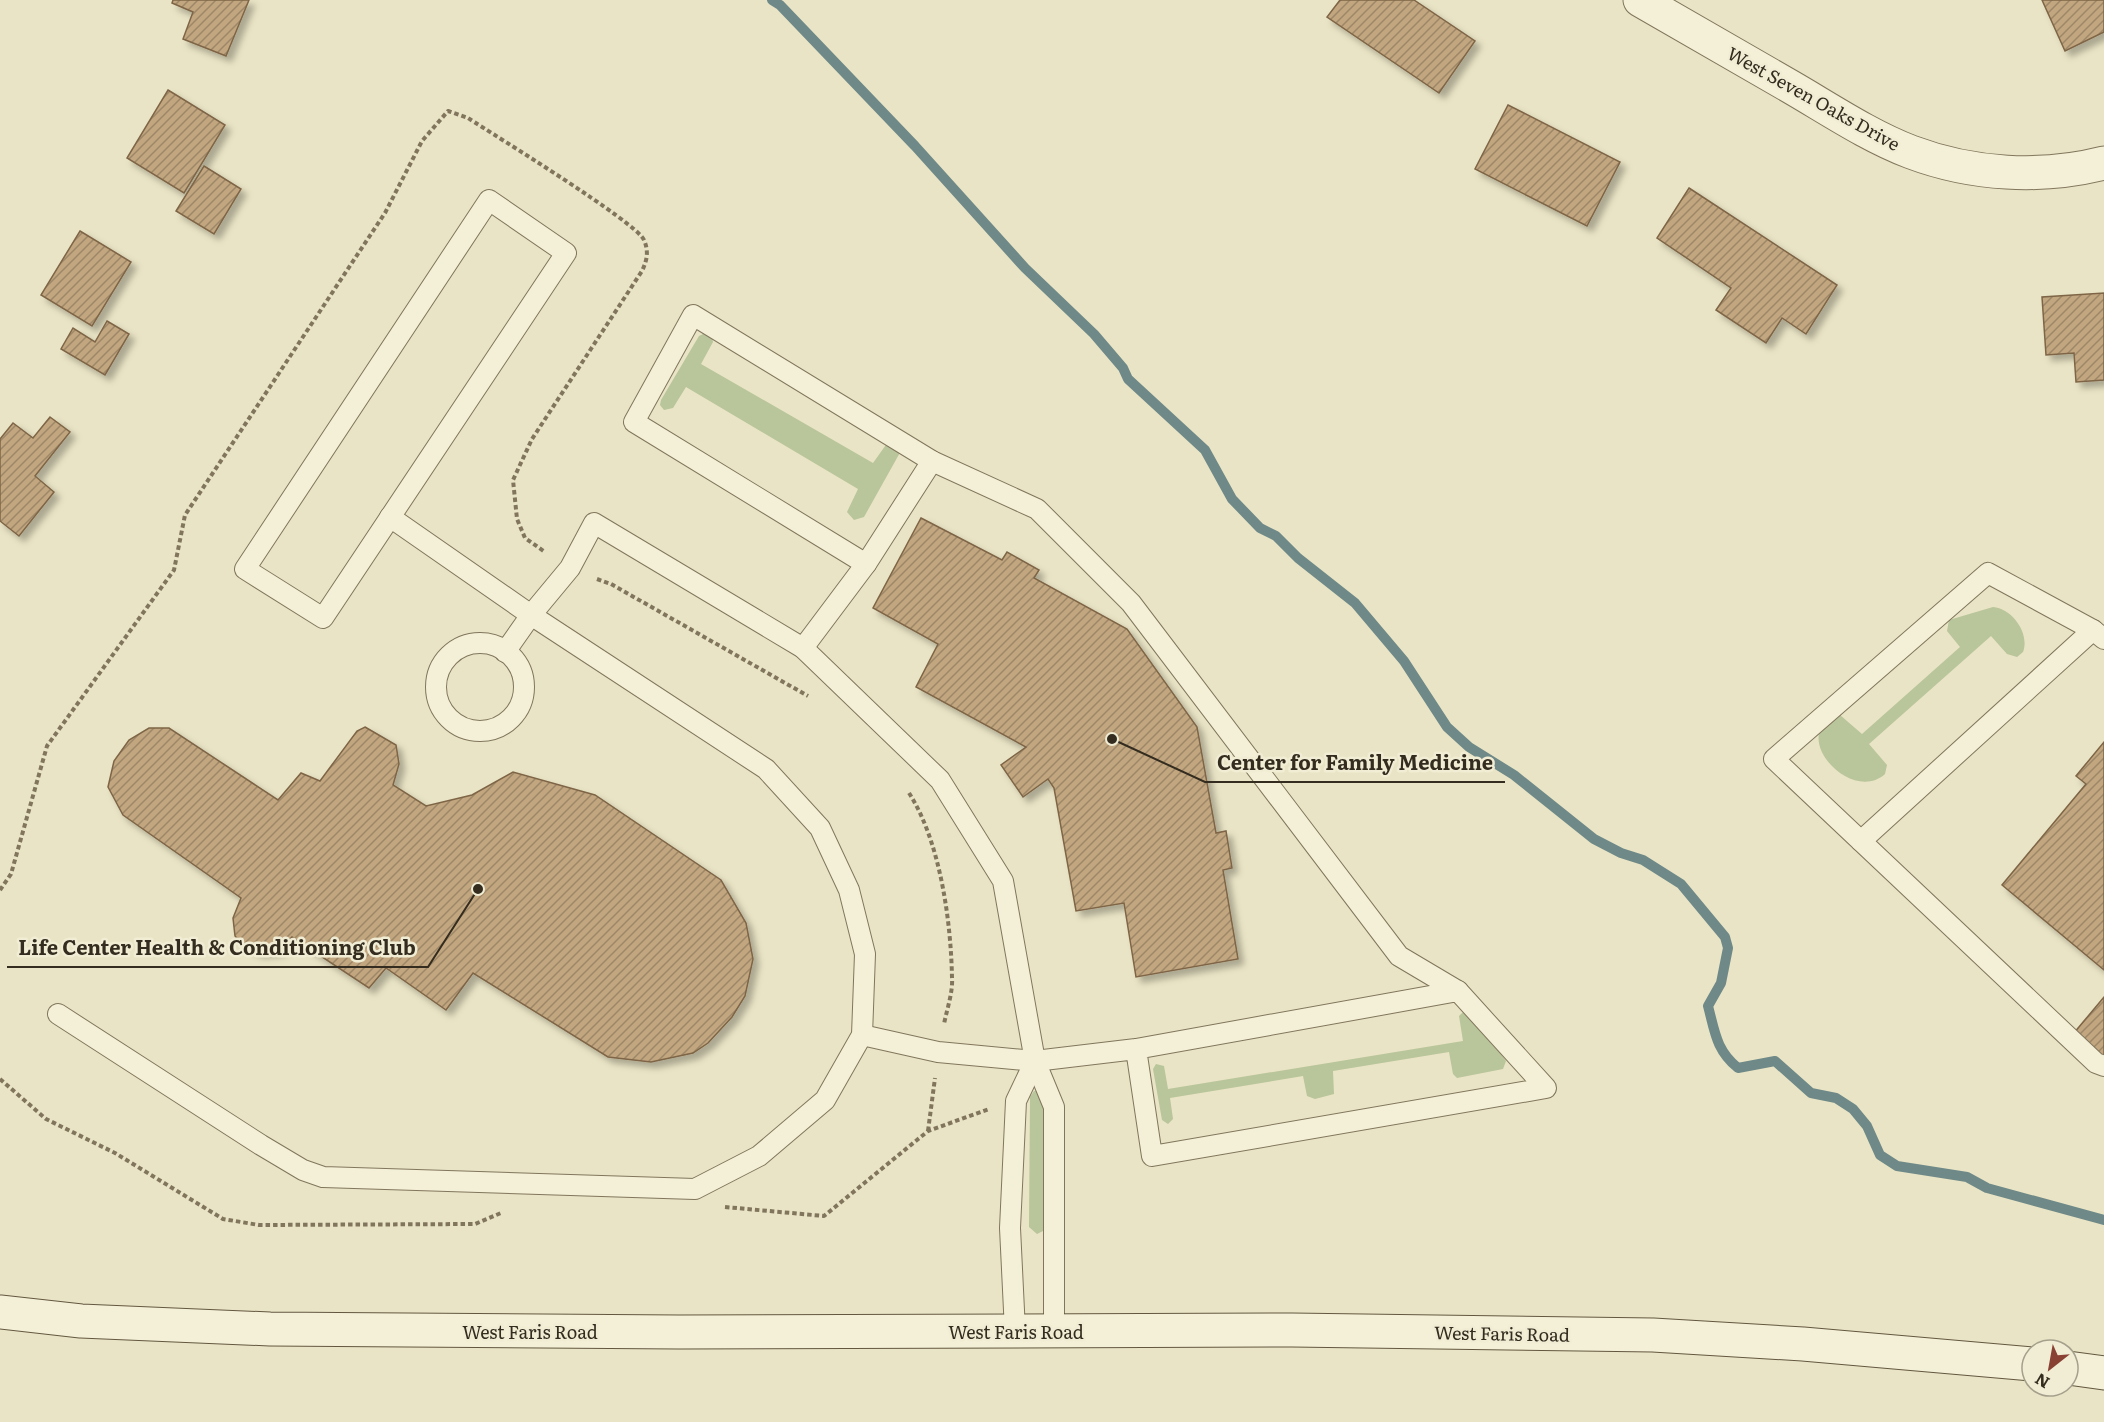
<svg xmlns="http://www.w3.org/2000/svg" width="2104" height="1422" font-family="Literata,serif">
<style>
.green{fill:#b9c59a}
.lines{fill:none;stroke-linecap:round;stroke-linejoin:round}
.stream{stroke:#6e8987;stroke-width:10}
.building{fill:url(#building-hatch);stroke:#7e6546;stroke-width:1.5;filter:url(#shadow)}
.service-casing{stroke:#81765d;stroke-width:22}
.minor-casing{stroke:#81765d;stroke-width:35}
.secondary-casing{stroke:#635740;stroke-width:35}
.path{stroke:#81765d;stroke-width:4;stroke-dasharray:4.5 3;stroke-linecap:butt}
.service{stroke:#f4f0d7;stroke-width:20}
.minor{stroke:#f4f0d7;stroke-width:33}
.secondary{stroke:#f4f0d7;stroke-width:33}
.labels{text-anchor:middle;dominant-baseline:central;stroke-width:5;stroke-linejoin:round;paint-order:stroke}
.street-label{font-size:18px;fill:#332c1f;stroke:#f1edd4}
.leader{fill:none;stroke:#332c1f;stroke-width:2}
.callout-dot{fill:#332c1f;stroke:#f1edd4;stroke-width:2}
.callout-label{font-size:20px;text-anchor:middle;font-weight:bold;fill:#332c1f;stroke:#f1edd4;stroke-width:5;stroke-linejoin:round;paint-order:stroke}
</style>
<defs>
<pattern id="building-hatch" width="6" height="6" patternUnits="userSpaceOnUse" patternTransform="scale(1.5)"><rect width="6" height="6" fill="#c2a67f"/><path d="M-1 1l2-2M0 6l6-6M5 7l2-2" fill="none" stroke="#9e8767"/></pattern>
<filter id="shadow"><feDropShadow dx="5.5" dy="5.5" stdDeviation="3" flood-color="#0004"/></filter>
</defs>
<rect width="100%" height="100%" fill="#e9e4c5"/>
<g class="green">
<path d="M707,332L712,337L713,342L701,364L873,463L888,442L902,449L864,517L854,520L847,512L858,489L686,387L673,408L664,410L660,405L661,400L699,336Z"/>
<path d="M1993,607C2013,609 2030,634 2023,652L2017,657L2007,654L1991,636L1869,744L1887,765L1885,774C1856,800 1807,754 1821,728C1824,723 1830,719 1834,715H1840L1862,734L1960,647L1947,631L1949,620Z"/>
<path d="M1464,1011L1472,1013L1506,1061L1503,1069L1457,1078L1453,1074L1449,1052L1333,1071L1334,1094L1315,1099L1307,1096L1303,1076L1170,1098L1173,1119L1168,1124L1162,1120L1153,1069L1156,1064L1164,1066L1168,1089L1463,1041L1459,1016Z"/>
<path d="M1040,1090L1045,1093V1230L1037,1234L1029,1227L1030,1097L1034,1091Z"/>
</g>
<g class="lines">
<path class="stream" d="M772,0L780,5L915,146L1025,268L1094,334L1123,368L1128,379L1205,450L1232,499L1260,528L1276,536L1298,558L1355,603L1404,661L1447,727L1469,747L1514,775L1594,839L1621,853L1643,860L1681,884L1725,937L1728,948L1721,983L1708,1006C1715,1032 1716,1050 1738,1068L1775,1061L1811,1093L1836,1098L1853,1109L1867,1126L1880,1155L1897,1166L1967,1177L1987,1188L2104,1220"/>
</g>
<g class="building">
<path d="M173,0H249L226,56L183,39L193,12L172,3Z"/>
<path d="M1340,0H1414L1475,41L1439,93L1327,17Z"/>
<path d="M2042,0H2104V32L2065,51Z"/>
<path d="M168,90L225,125L184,193L127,158Z"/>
<path d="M1508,105L1620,162L1587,226L1475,169Z"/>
<path d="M204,166L241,189L214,234L176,211Z"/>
<path d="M1689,188L1837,285L1806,334L1782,318L1766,343L1716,310L1731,288L1657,238Z"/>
<path d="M80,231L131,262L92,326L41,295Z"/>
<path d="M2104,293V380L2076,382L2074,353L2046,355L2042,297Z"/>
<path d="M107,321L129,334L105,375L61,349L73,328L95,342Z"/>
<path d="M50,417L70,432L35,476L54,492L19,536L0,521V439L13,423L33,438Z"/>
<path d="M921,518L1002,560L1007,552L1039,570L1034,578L1127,629L1197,727L1216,833L1226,831L1232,868L1223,870L1238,959L1136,977L1124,903L1076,911L1054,788L1048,779L1023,797L1001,765L1026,747L916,687L938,644L873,608Z"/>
<path d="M365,727L396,745L399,764L393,785L426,806L472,795L513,772L595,795L721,880L746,923L753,959L745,996L732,1017L708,1043L693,1053L651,1062L608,1057L473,973L446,1010L386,968L369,988L292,937L279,950L258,952L242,944L235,936L233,918L241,898L123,815L108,787L114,761L129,740L149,728H169L278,800L301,773L320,781L357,731Z"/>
<path d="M2104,742V970L2002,885L2086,784L2076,776Z"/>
<path d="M2104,997V1058L2074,1033Z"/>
</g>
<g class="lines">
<g class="service-casing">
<g id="service">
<path d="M489,200L566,253L323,618L245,569Z"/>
<path d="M390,517L531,615L505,652"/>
<path d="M866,564L634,422L693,315L932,461L1037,509L1131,603L1399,956L1458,991"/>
<path d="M2104,639L2093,630L1988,573L1774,759L2096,1063L2104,1066"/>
<circle cx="480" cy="687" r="44"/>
<path d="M803,648L866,564L932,461"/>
<path d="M1861,841L2093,630"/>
<path d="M58,1014L261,1145L303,1170L323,1177L695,1189L759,1156L825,1100L862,1035L865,954L849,890L820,828L766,769L531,615L570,568L594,523L803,648L940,780L1003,881L1035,1061L1054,1107V1331"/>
<path d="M862,1035L938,1052L1035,1061L1136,1049L1458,991L1546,1088L1152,1156L1136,1049"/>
<path d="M1015,1331L1010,1228L1016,1101L1035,1061"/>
</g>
</g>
<g class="minor-casing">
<path id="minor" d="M1640,0C1690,29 1740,58 1791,87C1829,109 1869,136 1911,152C1972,175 2041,179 2104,163"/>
</g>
<g class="secondary-casing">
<g id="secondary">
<path d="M0,1312L81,1321L270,1329L679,1332L1292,1330L1653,1335L1803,1344L2032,1364"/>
<path d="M2068,1368L2104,1373"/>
</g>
</g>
<g class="path">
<path d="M597,579L611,584L808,696"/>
<path d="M909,793C940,841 951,921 952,978C953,992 947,1009 944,1024"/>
<path d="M0,890L11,874L47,746L174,570L185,515L385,213L422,141L448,111L468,118C494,135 636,222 644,240C649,252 647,260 642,271L532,439L513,480L517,519L525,538L545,552"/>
<path d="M0,1079L46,1119L115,1153L223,1219L259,1225L475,1224L501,1213"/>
<path d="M928,1131L935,1078"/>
<path d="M725,1207L824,1216L928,1131L989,1109"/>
</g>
<use href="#service" class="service"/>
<use href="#minor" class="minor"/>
<use href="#secondary" class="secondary"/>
</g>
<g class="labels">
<g class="street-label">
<text transform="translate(1814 98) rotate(29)">West Seven Oaks Drive</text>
<text x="530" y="1331">West Faris Road</text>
<text x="1016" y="1331">West Faris Road</text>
<text transform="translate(1502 1333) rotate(1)">West Faris Road</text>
</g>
</g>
<path class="leader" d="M1112 739L1205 782H1505M478 889L428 967H7"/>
<g class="callout-dot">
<circle cx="1112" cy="739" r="6"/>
<circle cx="478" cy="889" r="6"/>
</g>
<g class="callout-label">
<text x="1355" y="770">Center for Family Medicine</text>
<text x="217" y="955">Life Center Health &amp; Conditioning Club</text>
</g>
<g transform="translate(2050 1368) rotate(211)"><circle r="28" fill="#f1edd4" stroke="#a5a08c" stroke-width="1.5"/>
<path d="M0-4.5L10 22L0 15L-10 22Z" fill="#894134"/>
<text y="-9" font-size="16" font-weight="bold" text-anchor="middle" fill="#332c1f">N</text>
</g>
</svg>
